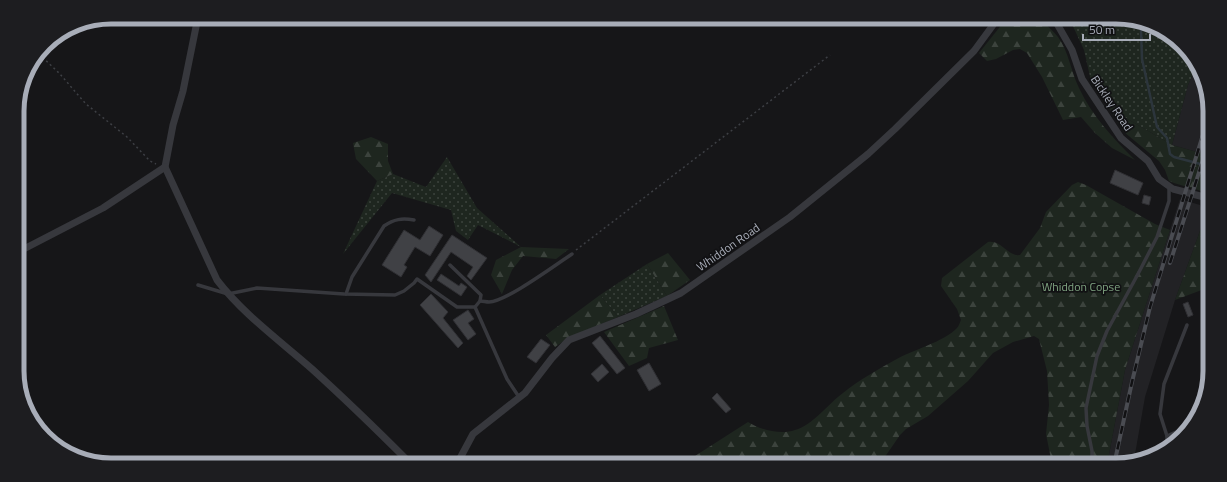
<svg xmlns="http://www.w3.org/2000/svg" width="1227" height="482" font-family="'Titillium Web',sans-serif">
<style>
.built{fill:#222225}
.grass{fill:url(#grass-dots)}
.forest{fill:url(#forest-firs)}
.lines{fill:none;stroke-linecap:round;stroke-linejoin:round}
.stream{stroke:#2c353c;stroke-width:2.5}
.building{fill:#404145;stroke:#303034}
.path{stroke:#3d3f44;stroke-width:1.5;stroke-dasharray:2 3;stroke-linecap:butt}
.service{stroke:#37383d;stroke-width:3.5}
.minor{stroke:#37383d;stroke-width:7}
.rail-casing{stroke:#4a4c52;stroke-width:4}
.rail{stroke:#111113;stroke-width:2.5;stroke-dasharray:8;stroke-linecap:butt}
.labels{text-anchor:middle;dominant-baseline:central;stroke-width:3.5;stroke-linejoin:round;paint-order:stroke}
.street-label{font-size:12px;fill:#a8adb8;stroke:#111113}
.park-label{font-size:12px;fill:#7fa381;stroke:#111113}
.rim{fill:none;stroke:#a8adb8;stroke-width:5}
</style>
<defs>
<pattern id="grass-dots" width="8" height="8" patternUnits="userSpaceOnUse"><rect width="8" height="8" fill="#1e261f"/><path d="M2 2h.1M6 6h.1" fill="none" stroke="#3c433d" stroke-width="1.8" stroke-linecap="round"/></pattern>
<pattern id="forest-firs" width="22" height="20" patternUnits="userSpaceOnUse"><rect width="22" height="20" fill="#1e261f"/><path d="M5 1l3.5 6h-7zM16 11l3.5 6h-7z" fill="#3c433d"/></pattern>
</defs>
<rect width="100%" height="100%" fill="#161618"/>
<g class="built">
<path d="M1196,67L1209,98L1208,155L1172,145L1188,85Z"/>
<path d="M1180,199L1200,205L1205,217L1175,300L1145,397L1134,460L1122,465H1107L1125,370Z"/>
</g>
<g class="grass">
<path d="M1071,22H1147L1190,54L1196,67L1188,85L1172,145L1109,108L1091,81L1084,50Z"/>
<path d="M447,157L477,208L521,247L478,225L468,240L456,231L451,210L392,193L343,254L377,181L393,174L426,187Z"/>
<path d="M647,264L667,296L618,317L600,295Z"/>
</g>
<g class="forest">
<path d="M1003,21L1044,22C1048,27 1054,32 1058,37C1069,52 1071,72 1079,88C1092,116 1113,138 1135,160L1112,148L1095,133L1081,117L1063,120L1042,77L1027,53L1020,49L1013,50L996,59L987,61L979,53L999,28Z"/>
<path d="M1109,108L1172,145L1208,155V195C1197,187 1182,187 1169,181L1165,170L1159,161L1124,132Z"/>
<path d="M371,137L388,144V161L393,174L377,181L356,159L353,143Z"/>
<path d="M1078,182L1086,185L1155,224L1170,230L1125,370L1107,465L1052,464L1046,434L1049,405L1047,371L1039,339L1034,336L1013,342L993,353L968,381L928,416L906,429L900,435L880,464L684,463L748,422C760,430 781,435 795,430C813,425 828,404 843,393C859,380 877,370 895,360C912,350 944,342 957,328C959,326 960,322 961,320L957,309L941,286L942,278L988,242C1002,240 1008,257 1020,255L1040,228L1046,212L1072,185Z"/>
<path d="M1205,217L1207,238V288L1175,300Z"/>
<path d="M521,247L569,249L556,259L523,256L512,270L502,294L491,275L496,260Z"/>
<path d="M668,253L690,280L667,296L647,264Z"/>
<path d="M600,295L618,317L568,338L555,347L546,335Z"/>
<path d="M664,306L678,340L649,348L647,358L629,366L604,332Z"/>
</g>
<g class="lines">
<path class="stream" d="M1138,22L1141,30L1142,59L1157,127L1167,138L1170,154L1174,157L1208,166"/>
</g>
<g class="building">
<path d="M1115,170L1143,183L1138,195L1110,183Z"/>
<path d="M1144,195L1151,197L1149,205L1142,203Z"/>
<path d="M429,226L443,235L430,256L415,247L404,265L407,267L401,277L382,265L404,230L420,240Z"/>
<path d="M452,235L487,258L471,280L467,276L473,267L451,252L431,282L425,275Z"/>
<path d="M441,274L459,286L461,283L467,287L461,296L437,280Z"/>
<path d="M431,294L448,312L443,318L463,343L458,348L420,305Z"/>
<path d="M1188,302L1193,315L1188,317L1183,304Z"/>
<path d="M468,310L474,319L468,323L476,334L468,340L453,320Z"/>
<path d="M600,336L625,368L617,374L592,343Z"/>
<path d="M541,339L550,345L536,363L527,357Z"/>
<path d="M649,363L661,384L649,391L637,370Z"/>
<path d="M602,364L609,372L598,382L591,374Z"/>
<path d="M717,393L731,409L726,413L712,398Z"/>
</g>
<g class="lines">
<g class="path">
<path d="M39,54L59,73L86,104L127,137L150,161L156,164"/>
<path d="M576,250L830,55"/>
</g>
<g class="service">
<path d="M450,265L481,295L480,301L475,307L507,379L519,397"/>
<path d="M198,285L228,294L257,288L344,294L395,295L404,291L414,283L417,279L457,307H475"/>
<path d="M346,294L352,277L384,226C394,219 402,218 414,220"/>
<path d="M480,301C483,301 486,302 489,302C507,301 555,265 572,254"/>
<path d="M1167,436L1160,414L1164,384L1187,325"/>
<path d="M1167,448V436L1187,427"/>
<path d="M1092,465V451L1087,426L1086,408L1097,356L1107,331L1138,274L1157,237L1169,201V186"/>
</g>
<g class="minor">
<path d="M198,17L183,91L173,125L165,167L217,280C243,314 279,340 312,369C345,399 377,430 408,461"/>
<path d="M1056,22L1072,50L1082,79L1121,138L1148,161L1159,179L1173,189L1204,197L1208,205"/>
<path d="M18,252L103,208L165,167"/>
<path d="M458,462L473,434L525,393L552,358L569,340L636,314L681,293L790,217L868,154L895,129L974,51L996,21"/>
</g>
<g class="rail-casing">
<g id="rail">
<path d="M1170,263L1209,141"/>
<path d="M1114,465L1132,382L1150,307L1209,115"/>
</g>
</g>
<use href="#rail" class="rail"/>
</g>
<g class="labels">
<g class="street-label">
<text transform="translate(1112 103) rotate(56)">Bickley Road</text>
<text transform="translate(728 247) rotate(-35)">Whiddon Road</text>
</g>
<g class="park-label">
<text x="1081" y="286">Whiddon Copse</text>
</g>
</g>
<path d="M0 0H1227V482H0ZM111 24H1116A87 87 0 0 1 1203 111V371A87 87 0 0 1 1116 458H111A87 87 0 0 1 24 371V111A87 87 0 0 1 111 24Z" fill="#1d1d20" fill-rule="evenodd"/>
<path class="rim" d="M111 24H1116A87 87 0 0 1 1203 111V371A87 87 0 0 1 1116 458H111A87 87 0 0 1 24 371V111A87 87 0 0 1 111 24Z"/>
<path d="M1083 34v6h67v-6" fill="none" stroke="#a8adb8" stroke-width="2"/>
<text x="1089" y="34" font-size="12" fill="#a8adb8" stroke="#111113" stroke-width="3" paint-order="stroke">50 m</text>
</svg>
